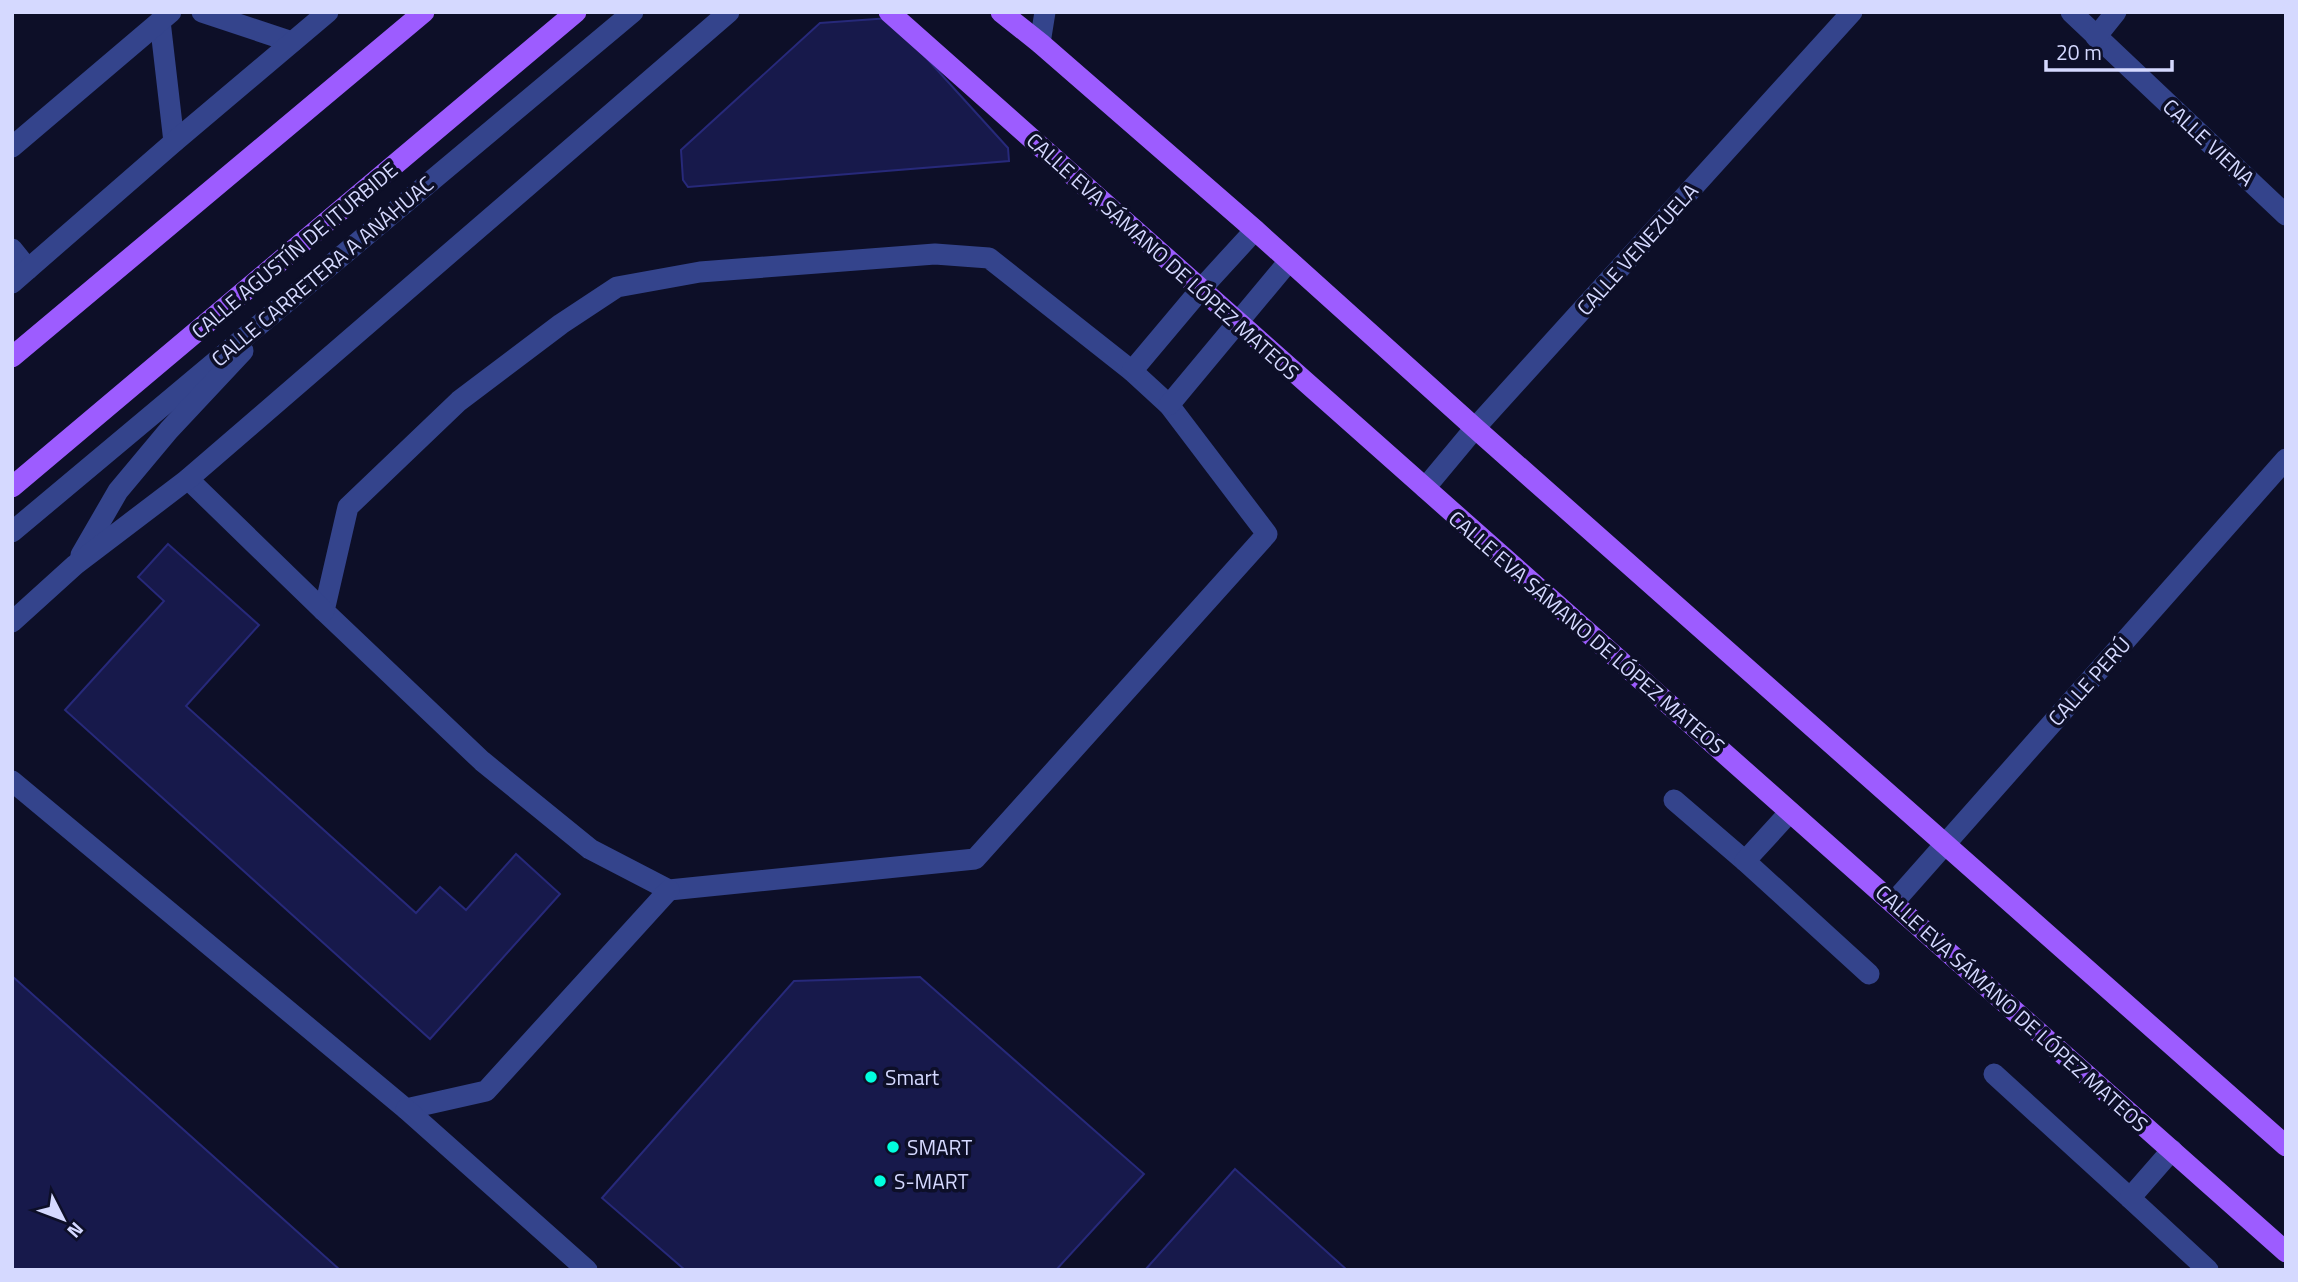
<svg xmlns="http://www.w3.org/2000/svg" width="2298" height="1282" font-family="'Titillium Web',sans-serif">
<style>
.building{fill:#17194b;stroke:#27297a;stroke-width:2}
.lines{fill:none;stroke-linecap:round;stroke-linejoin:round}
.minor{stroke:#34448c;stroke-width:21}
.major{stroke:#9d5cff;stroke-width:21}
.poi-dot{fill:#01ffde;stroke:#0d0f28;stroke-width:2.5}
.labels{text-anchor:middle;dominant-baseline:central;stroke-width:7;stroke-linejoin:round;paint-order:stroke}
.street-label{font-size:21px;fill:#d5d9ff;stroke:#0d0f28}
.poi-label{font-size:21px;fill:#d5d9ff;stroke:#0d0f28;text-anchor:start}
</style>
<rect width="100%" height="100%" fill="#0d0f28"/>
<g class="building">
<path d="M890,18L1008,148L1009,161L688,187L683,180L681,150L820,23Z"/>
<path d="M168,544L259,625L186,706L416,913L440,887L466,910L516,854L560,894L430,1039L65,710L164,601L138,577Z"/>
<path d="M12,976L340,1270H12Z"/>
<path d="M920,977L1144,1174L1056,1270H685L602,1198L794,981Z"/>
<path d="M1235,1169L1347,1270H1145Z"/>
</g>
<g class="lines">
<g class="minor">
<path d="M202,12L292,42"/>
<path d="M2071,12L2286,215"/>
<path d="M160,21L174,142"/>
<path d="M2096,37L2116,12"/>
<path d="M1040,43L1045,12"/>
<path d="M12,147L171,12"/>
<path d="M12,249L28,269"/>
<path d="M935,254L989,258L1132,371L1169,405L1267,534L975,859L669,890L590,849L482,761L324,611L348,507L459,401L561,324L617,287L700,272Z"/>
<path d="M12,283L174,142L328,12"/>
<path d="M1132,371L1201,289L1255,230"/>
<path d="M1169,405L1289,261"/>
<path d="M188,479L324,611"/>
<path d="M1425,488L1475,428L1852,12"/>
<path d="M12,532L633,12"/>
<path d="M81,555L118,491L169,430L243,351"/>
<path d="M12,622L75,565L188,479L729,12"/>
<path d="M12,781L406,1109L486,1091L669,890"/>
<path d="M1674,800L1745,861"/>
<path d="M1790,812L1745,861L1869,974"/>
<path d="M1893,903L2286,459"/>
<path d="M1994,1074L2130,1198"/>
<path d="M406,1109L587,1270"/>
<path d="M2172,1150L2130,1198L2208,1270"/>
</g>
<g class="major">
<path d="M889,12L2286,1252"/>
<path d="M1001,12L1040,43L1255,230L1475,428L2286,1146"/>
<path d="M12,357L424,12"/>
<path d="M12,487L576,12"/>
</g>
</g>
<g class="poi-dot">
<circle cx="871" cy="1077" r="7"/>
<circle cx="893" cy="1147" r="7"/>
<circle cx="880" cy="1181" r="7"/>
</g>
<g class="labels">
<g class="street-label">
<text transform="translate(2209 142) rotate(43)">CALLE VIENA</text>
<text transform="translate(1637 249) rotate(-48)">CALLE VENEZUELA</text>
<text transform="translate(294 250) rotate(-40)">CALLE AGUSTÍN DE ITURBIDE</text>
<text transform="translate(1163 256) rotate(42)">CALLE EVA SÁMANO DE LÓPEZ MATEOS</text>
<text transform="translate(322 271) rotate(-40)">CALLE CARRETERA A ANÁHUAC</text>
<text transform="translate(1587 632) rotate(41)">CALLE EVA SÁMANO DE LÓPEZ MATEOS</text>
<text transform="translate(2089 681) rotate(-48)">CALLE PERÚ</text>
<text transform="translate(2012 1008) rotate(42)">CALLE EVA SÁMANO DE LÓPEZ MATEOS</text>
</g>
<g class="poi-label">
<text x="885" y="1077">Smart</text>
<text x="907" y="1147">SMART</text>
<text x="894" y="1181">S-MART</text>
</g>
</g>
<rect width="2298" height="1282" fill="none" stroke="#d5d9ff" stroke-width="28"/>
<g transform="translate(63 1219) rotate(132)" stroke="#0d0f28" stroke-width="5" paint-order="stroke">
<path d="M0-5L12 26L0 18L-12 26Z" fill="#d5d9ff"/>
<text y="-10" font-size="19" font-weight="bold" text-anchor="middle" fill="#d5d9ff">N</text>
</g>
<path d="M2046 60v10h126v-10" fill="none" stroke="#d5d9ff" stroke-width="3.5"/>
<text x="2056" y="60" font-size="21" fill="#d5d9ff" stroke="#0d0f28" stroke-width="5" paint-order="stroke">20 m</text>
</svg>
